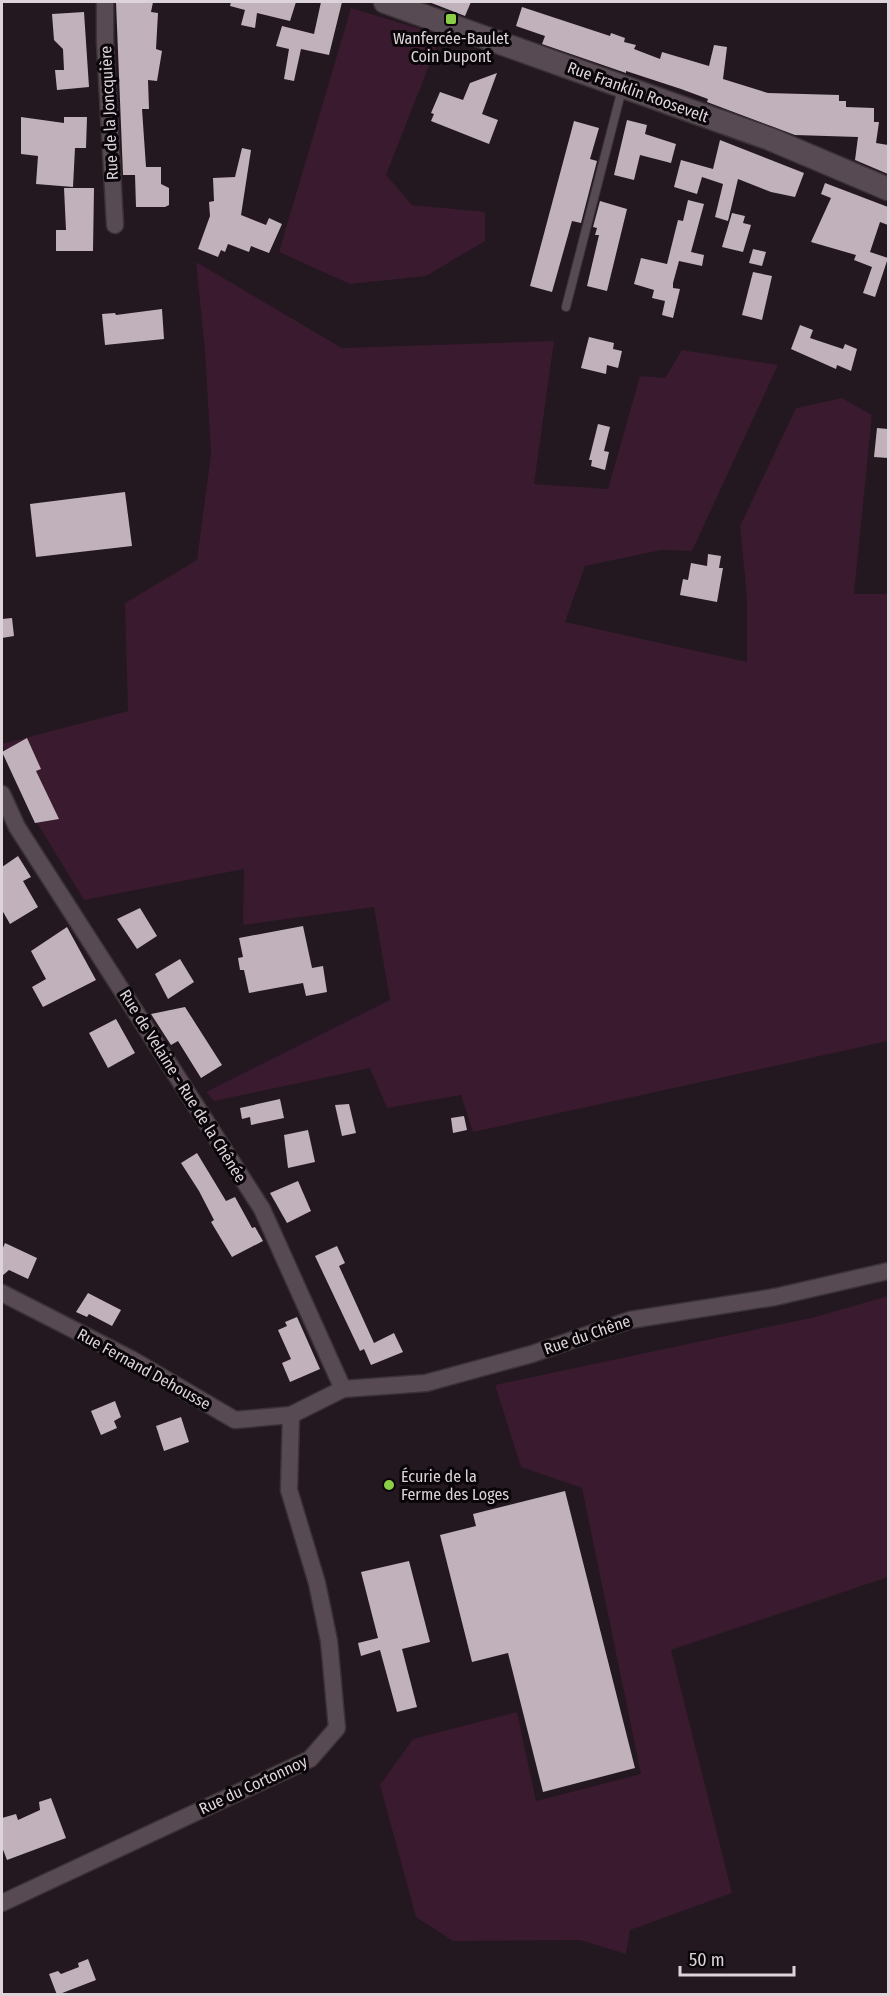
<svg xmlns="http://www.w3.org/2000/svg" width="890" height="1996" font-family="'Fira Sans Condensed',sans-serif">
<style>
.green{fill:#391a2e}
.building{fill:#c1b1ba}
.lines{fill:none;stroke-linecap:round;stroke-linejoin:round}
.lane-casing{stroke:#3a3237;stroke-width:10}
.street-casing{stroke:#3a3237;stroke-width:19}
.secondary-casing{stroke:#3a3237;stroke-width:25}
.lane{stroke:#584a52;stroke-width:8}
.street{stroke:#584a52;stroke-width:16}
.secondary{stroke:#584a52;stroke-width:22}
.poi-dot{fill:#8ace47;stroke:#090508;stroke-width:2}
.labels{text-anchor:middle;dominant-baseline:central;stroke-width:6;stroke-linejoin:round;paint-order:stroke}
.poi-label{font-size:16px;fill:#ddd4d9;stroke:#090508}
.street-label{font-size:16px;fill:#ddd4d9;stroke:#090508}
</style>
<rect width="100%" height="100%" fill="#23181f"/>
<g class="green">
<path d="M351,8L441,35L386,175L412,205L485,212V241L426,276L350,284L279,252Z"/>
<path d="M196,262L342,348L554,341L534,484L608,489L640,376L665,378L682,350L778,365L692,551L661,550L585,566L565,622L747,662V598L740,526L796,408L842,398L872,415L854,594H888V1041L473,1132L461,1095L387,1108L370,1068L214,1101L206,1092L390,1000L374,907L243,925L244,869L84,900L34,818L2,744L128,711L125,603L197,560L211,454L205,351Z"/>
<path d="M888,1296V1577L671,1650L732,1893L630,1930L626,1954L580,1940L453,1941L416,1917L380,1785L413,1739L517,1712L536,1801L641,1774L582,1488L521,1467L495,1385L815,1317Z"/>
</g>
<g class="building">
<path d="M116,2H153L151,12L158,13L156,49L162,51L157,81L148,80L149,109H142L146,167H161V184L169,188V205L165,207H136L135,175H123Z"/>
<path d="M231,2H296L290,21L257,13L255,28L241,25L245,10L230,6Z"/>
<path d="M321,2H342L329,55L301,49L294,81L284,79L289,49L276,46L282,26L314,34Z"/>
<path d="M429,2H471L465,16Z"/>
<path d="M522,7L610,36L611,33L625,38L624,42L636,45L634,49L660,59L662,52L709,66L714,45L727,47L723,79L768,93L839,95V101H846V107L874,108V122H879L876,143L888,145V174L855,160L858,137L795,135L707,102L708,99L681,89L626,71V73L542,44L545,36L516,26Z"/>
<path d="M84,12L89,87L57,90L55,70H64L63,49L54,40L52,14Z"/>
<path d="M497,73L482,114L498,120L489,144L431,121L434,114L431,113L440,92L463,100L470,83Z"/>
<path d="M21,117L64,123V117H87L86,148H75L73,187L36,184L38,156L21,154Z"/>
<path d="M627,120L647,125L645,134L676,144L671,163L640,155L634,180L614,175Z"/>
<path d="M574,121L599,128L590,159L597,161L581,223L572,221L552,292L530,286Z"/>
<path d="M720,140L804,173L795,197L771,192L738,179L728,221L715,217L723,184L702,177L697,194L674,187L681,160L713,169Z"/>
<path d="M242,148L251,150L241,215L266,225L269,218L282,224L269,253L251,246L249,252L228,244L225,252L221,250L218,257L198,249L210,216L209,202L214,201L213,178L235,177Z"/>
<path d="M825,183L888,207V225L880,222L870,252L888,258L875,297L863,293L872,267L854,260L856,255L811,242L831,198L821,194Z"/>
<path d="M64,188H94L93,251H56V230H66Z"/>
<path d="M688,200L704,204L691,252L704,255L702,266L679,261L673,283V288L680,289L673,318L662,315L665,301L652,298L654,290L634,284L641,258L667,264L678,220L683,221Z"/>
<path d="M600,201L627,209L607,291L587,286L599,235H595L597,228L593,227Z"/>
<path d="M732,213L745,216L743,223L751,225L743,252L722,247Z"/>
<path d="M753,249L766,252L762,266L749,263Z"/>
<path d="M753,272L772,276L762,320L742,315Z"/>
<path d="M162,309L164,339L105,345L102,314L115,313L116,315Z"/>
<path d="M800,325L813,330L810,338L843,349L845,344L857,349L851,371L837,365L836,369L791,349Z"/>
<path d="M589,337L614,343L613,349L622,351L618,368L607,365L606,374L581,368Z"/>
<path d="M598,424L610,427L604,451L609,452L605,470L591,466L592,460H589Z"/>
<path d="M877,428L888,429V458L874,457Z"/>
<path d="M125,492L132,546L36,557L30,504Z"/>
<path d="M708,554L721,556L719,568H723L717,602L680,595L683,579L688,580L691,563L707,566Z"/>
<path d="M12,618L14,636L2,638V619Z"/>
<path d="M27,738L41,769L36,771L59,819L35,823L2,752Z"/>
<path d="M18,856L31,877L23,881L38,907L10,924L2,910V867Z"/>
<path d="M140,908L157,936L137,949L117,919Z"/>
<path d="M303,926L312,968L323,966L327,992L306,996L303,983L249,993L244,970H240L238,958L243,957L239,938Z"/>
<path d="M67,927L96,980L43,1007L32,987L46,979L31,951Z"/>
<path d="M180,959L194,982L168,999L155,974Z"/>
<path d="M185,1007L222,1065L201,1078L178,1041L171,1045L151,1014Z"/>
<path d="M116,1019L135,1053L108,1068L89,1033Z"/>
<path d="M280,1099L284,1118L251,1125L250,1117L242,1119L240,1108Z"/>
<path d="M349,1104L356,1133L342,1136L335,1105Z"/>
<path d="M464,1116L467,1130L453,1133L451,1118Z"/>
<path d="M308,1130L315,1162L288,1168L284,1135Z"/>
<path d="M197,1153L226,1201L235,1197L252,1228L255,1227L263,1241L232,1257L211,1222L214,1220L199,1191L181,1163Z"/>
<path d="M298,1181L311,1211L287,1223L270,1193Z"/>
<path d="M5,1243L37,1258L28,1279L9,1270L2,1276V1250Z"/>
<path d="M337,1246L345,1263L339,1266L374,1343L394,1333L403,1352L371,1365L364,1349L360,1351L315,1256Z"/>
<path d="M88,1293L121,1310L112,1326L89,1314L87,1317L76,1312Z"/>
<path d="M297,1317L320,1369L290,1382L282,1363L291,1359L278,1330L287,1326L285,1322Z"/>
<path d="M115,1401L121,1417L114,1421L117,1428L101,1435L91,1411Z"/>
<path d="M181,1417L189,1442L164,1451L156,1426Z"/>
<path d="M565,1491L635,1768L543,1792L508,1653L472,1662L440,1535L476,1526L473,1514Z"/>
<path d="M409,1561L430,1642L402,1649L417,1707L397,1712L380,1650L361,1656L358,1643L378,1638L361,1572Z"/>
<path d="M51,1798L66,1838L7,1860L2,1847V1818L16,1814L18,1820L40,1810L39,1802Z"/>
<path d="M88,1959L96,1980L57,1995L49,1974L58,1971L61,1974L79,1967L78,1963Z"/>
</g>
<g class="lines">
<g class="lane-casing">
<path id="lane" d="M566,307L622,89"/>
</g>
<g class="street-casing">
<g id="street">
<path d="M105,2V42L115,225"/>
<path d="M2,794L17,827L262,1209L343,1389"/>
<path d="M2,1293L131,1359L235,1420L291,1415L343,1389L426,1383L532,1354L630,1320L775,1297L888,1271"/>
<path d="M2,1903L310,1759L337,1728L329,1641L317,1583L289,1490L291,1415"/>
</g>
</g>
<g class="secondary-casing">
<path id="secondary" d="M385,2L770,139L888,189"/>
</g>
<use href="#lane" class="lane"/>
<use href="#street" class="street"/>
<use href="#secondary" class="secondary"/>
</g>
<g class="poi-dot">
<rect x="445" y="13" width="12" height="12" rx="3"/>
<circle cx="389" cy="1485" r="6"/>
</g>
<g class="labels">
<g class="poi-label">
<text x="451" y="38">Wanfercée-Baulet<tspan x="451" dy="18">Coin Dupont</tspan></text>
<text x="401" y="1476" text-anchor="start">Écurie de la<tspan x="401" dy="18">Ferme des Loges</tspan></text>
</g>
<g class="street-label">
<text transform="translate(638 92) rotate(20)">Rue Franklin Roosevelt</text>
<text transform="translate(109 113) rotate(-93)">Rue de la Joncquière</text>
<text transform="translate(183 1086) rotate(58)">Rue de Velaine - Rue de la Chênée</text>
<text transform="translate(587 1335) rotate(-19)">Rue du Chêne</text>
<text transform="translate(144 1369) rotate(29)">Rue Fernand Dehousse</text>
<text transform="translate(253 1785) rotate(-25)">Rue du Cortonnoy</text>
</g>
</g>
<rect width="890" height="1996" fill="none" stroke="#ddd4d9" stroke-width="6"/>
<path d="M680 1966v9h114v-9" fill="none" stroke="#ddd4d9" stroke-width="3"/>
<text x="689" y="1966" font-size="18" fill="#ddd4d9" stroke="#090508" stroke-width="4.5" paint-order="stroke">50 m</text>
</svg>
